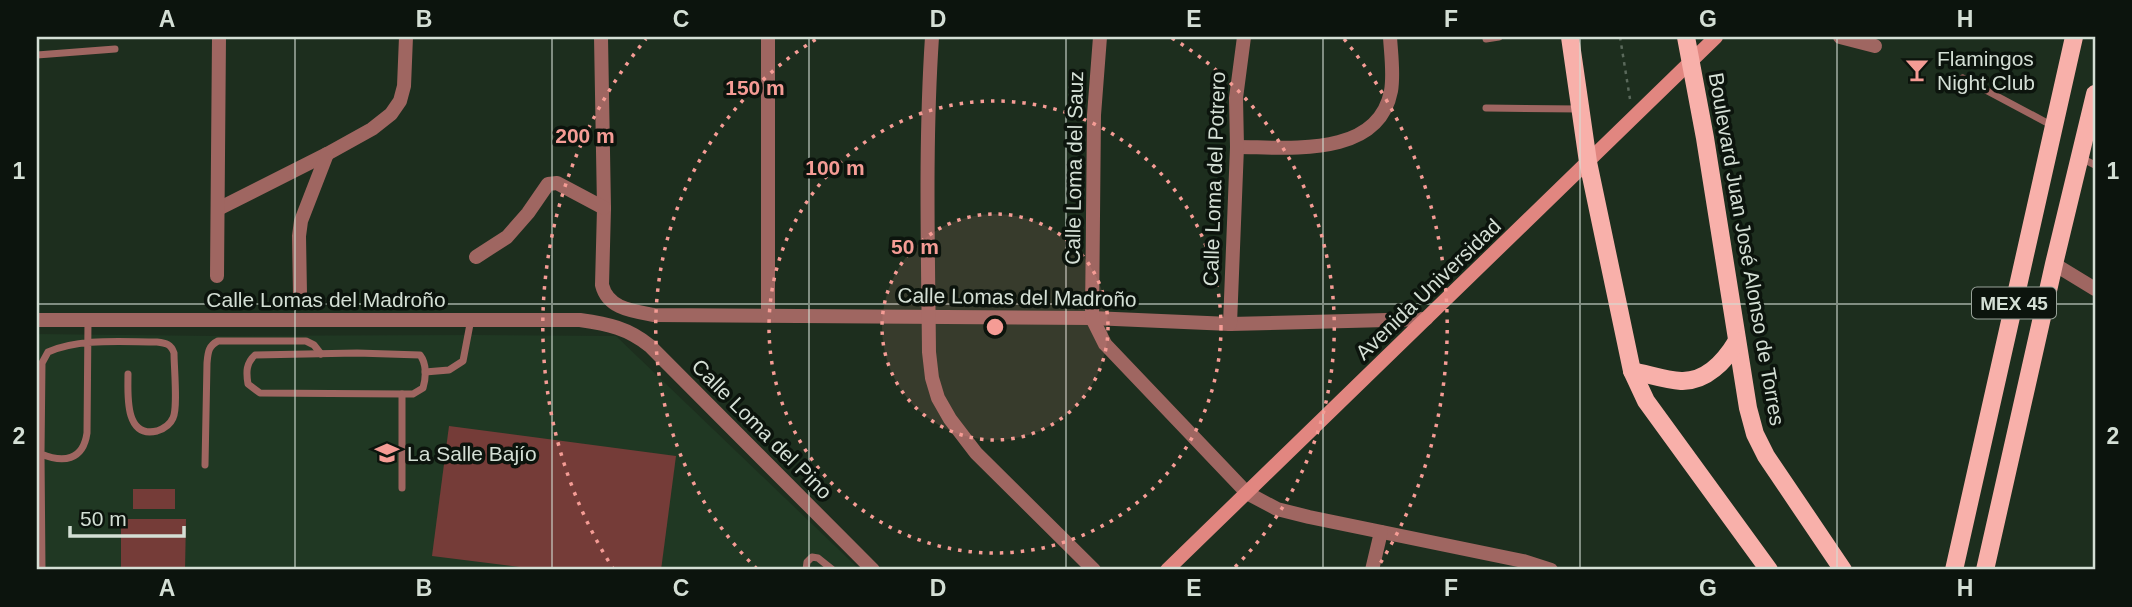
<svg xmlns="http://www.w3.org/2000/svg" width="2132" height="607" font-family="Arial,sans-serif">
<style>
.built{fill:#203823}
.garden{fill:#753c38}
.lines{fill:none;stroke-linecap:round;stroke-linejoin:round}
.path{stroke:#5a695b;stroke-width:2.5;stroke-dasharray:3.5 5;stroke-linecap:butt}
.lane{stroke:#9f6661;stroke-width:7}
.street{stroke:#9f6661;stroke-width:14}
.secondary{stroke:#e18680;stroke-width:14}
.primary{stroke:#f8b0aa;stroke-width:18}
.grid{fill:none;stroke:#d4dfd5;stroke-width:2;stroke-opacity:0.55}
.ring{fill:none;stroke:#f59c95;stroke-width:3.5;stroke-dasharray:3.5 7}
.labels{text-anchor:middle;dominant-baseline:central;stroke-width:7;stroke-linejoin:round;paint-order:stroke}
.shield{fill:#0c140d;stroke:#98a299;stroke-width:2}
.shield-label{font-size:19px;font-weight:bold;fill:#d4dfd5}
.poi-label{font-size:21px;fill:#d4dfd5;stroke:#0c140d;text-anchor:start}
.street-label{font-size:21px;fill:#d4dfd5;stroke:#0c140d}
.centre{fill:#f59c95;stroke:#0c140d;stroke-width:3.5}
.ring-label{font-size:21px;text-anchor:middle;font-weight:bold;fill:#f59c95;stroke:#0c140d;stroke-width:7;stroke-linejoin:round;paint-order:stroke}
.neatline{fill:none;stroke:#d4dfd5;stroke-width:2.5}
.grid-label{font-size:23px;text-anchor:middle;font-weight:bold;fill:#d4dfd5}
</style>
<rect width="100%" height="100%" fill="#1d2e1e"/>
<path class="built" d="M37,334L216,336L473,335L616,336L860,570H37Z"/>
<g class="garden">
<path d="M449,426L676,456L661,570H543L432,556Z"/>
<rect x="133" y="489" width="42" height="20"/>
<path d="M121,519H186L185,570H121Z"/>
</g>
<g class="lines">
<path class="path" d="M1620,37L1630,99"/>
<g class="lane">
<path d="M1486,39L1499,37"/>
<path d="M37,55L115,49"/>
<path d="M1963,78L2053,126"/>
<path d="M1486,108L1580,109"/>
<path d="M2081,158L2095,165"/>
<path d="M88,321L87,433C83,461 63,463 41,454L42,363L48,352C80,338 122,342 157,342C166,343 171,344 174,353C174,367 178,408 173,418C170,425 163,429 157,431C124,439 128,393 128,374"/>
<path d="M357,353L420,355C427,364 426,378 423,388L413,394H402L260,393L248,384C246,372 246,363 255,355Z"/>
<path d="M425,372L449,370L463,361L471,319"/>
<path d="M402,394V488"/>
<path d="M41,454L42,570"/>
<path d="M205,465L207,363C208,353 208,346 218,341H306L314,345L321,354"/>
<path d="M806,570L807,562L812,557L818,558L833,570"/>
</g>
<g class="street">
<path d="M601,37L604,208L602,285C608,309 633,311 654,315L1092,318L1230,324L1426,319"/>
<path d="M932,37C925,142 928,247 929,352L932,378L938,398L950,419L976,453L1094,570"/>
<path d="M1100,37L1094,115L1092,318L1105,344L1247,493L1277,509L1309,517L1523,561L1551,570"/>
<path d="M1840,37L1875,46"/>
<path d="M1237,147C1287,147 1378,159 1391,91C1394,74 1391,54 1390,37"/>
<path d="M218,209L327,154L372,129L391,114L400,101L404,86L406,37"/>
<path d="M476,257L507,237L528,213L548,184L557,183L604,208"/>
<path d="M2054,264L2095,289"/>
<path d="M217,276L219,37"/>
<path d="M300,294L299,236L301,221L327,154"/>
<path d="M768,315V37"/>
<path d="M37,320H580C608,324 628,328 650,346L873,570"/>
<path d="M1230,324L1237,147L1236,98L1244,37"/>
<path d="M1372,570L1381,532"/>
</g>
<path class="secondary" d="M1167,570L1716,37"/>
<g class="primary">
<path d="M1570,37L1588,162L1632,371L1646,401L1769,570"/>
<path d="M1686,37L1705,138L1748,408L1755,434L1766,456L1843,570"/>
<path d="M1632,371C1648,374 1665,380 1681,381C1706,382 1725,361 1737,341"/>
<path d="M1954,570L2074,37"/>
<path d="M1985,570L2054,264L2095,94"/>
</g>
</g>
<path class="grid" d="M295,37V570M552,37V570M809,37V570M1066,37V570M1323,37V570M1580,37V570M1837,37V570M37,304H2095"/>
<circle cx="995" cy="327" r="113" fill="#f59c95" fill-opacity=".12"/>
<g class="ring">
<circle cx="995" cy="327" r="113"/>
<circle cx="995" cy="327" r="226"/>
<path d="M757 569A339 339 0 0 1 818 38M1172 38A339 339 0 0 1 1233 569"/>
<path d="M614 570A452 452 0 0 1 646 39M1344 39A452 452 0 0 1 1376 570"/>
</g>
<defs>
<g id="bar-bare" transform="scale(1.89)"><path d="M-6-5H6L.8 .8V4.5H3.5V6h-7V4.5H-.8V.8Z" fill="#f59c95" stroke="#0c140d" stroke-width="2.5" paint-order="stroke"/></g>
<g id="university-bare" transform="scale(1.89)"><path d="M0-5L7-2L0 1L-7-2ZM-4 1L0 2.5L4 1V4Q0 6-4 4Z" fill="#f59c95" stroke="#0c140d" stroke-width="2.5" paint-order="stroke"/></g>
</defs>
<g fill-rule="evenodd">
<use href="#bar-bare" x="1917" y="70"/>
<use href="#university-bare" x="387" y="453"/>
</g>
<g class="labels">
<rect class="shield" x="1972" y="287.5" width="84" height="31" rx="5"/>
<g class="shield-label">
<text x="2014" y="303">MEX 45</text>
</g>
<g class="poi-label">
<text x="1937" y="58">Flamingos<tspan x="1937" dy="24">Night Club</tspan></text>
<text x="407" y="453">La Salle Bajío</text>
</g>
<g class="street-label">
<text transform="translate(1074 168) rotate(-89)">Calle Loma del Sauz</text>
<text transform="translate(1214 179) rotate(-88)">Calle Loma del Potrero</text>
<text transform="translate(1747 249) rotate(80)">Boulevard Juan José Alonso de Torres</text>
<text transform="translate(1428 289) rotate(-44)">Avenida Universidad</text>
<text transform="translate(1017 297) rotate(1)">Calle Lomas del Madroño</text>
<text x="326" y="299">Calle Lomas del Madroño</text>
<text transform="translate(762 429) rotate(45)">Calle Loma del Pino</text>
</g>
</g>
<circle cx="995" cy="327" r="10" class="centre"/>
<g class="ring-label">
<text x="755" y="95">150 m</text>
<text x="585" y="143">200 m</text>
<text x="835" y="175">100 m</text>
<text x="915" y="254">50 m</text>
</g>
<rect width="2132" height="607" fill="none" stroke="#0c140d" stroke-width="77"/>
<path d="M70 526v10h114v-10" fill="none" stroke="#d4dfd5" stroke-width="3.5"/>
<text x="80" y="526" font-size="21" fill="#d4dfd5" stroke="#0c140d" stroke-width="5" paint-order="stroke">50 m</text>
<rect x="38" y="38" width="2056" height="530" class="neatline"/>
<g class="grid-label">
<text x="167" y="27">A</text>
<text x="424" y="27">B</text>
<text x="681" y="27">C</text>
<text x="938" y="27">D</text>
<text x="1194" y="27">E</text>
<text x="1451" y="27">F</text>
<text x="1708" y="27">G</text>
<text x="1965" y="27">H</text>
<text x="19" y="179">1</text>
<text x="2113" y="179">1</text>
<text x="19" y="444">2</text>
<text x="2113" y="444">2</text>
<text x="167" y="596">A</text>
<text x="424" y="596">B</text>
<text x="681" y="596">C</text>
<text x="938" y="596">D</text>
<text x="1194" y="596">E</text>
<text x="1451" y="596">F</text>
<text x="1708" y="596">G</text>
<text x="1965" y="596">H</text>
</g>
</svg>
